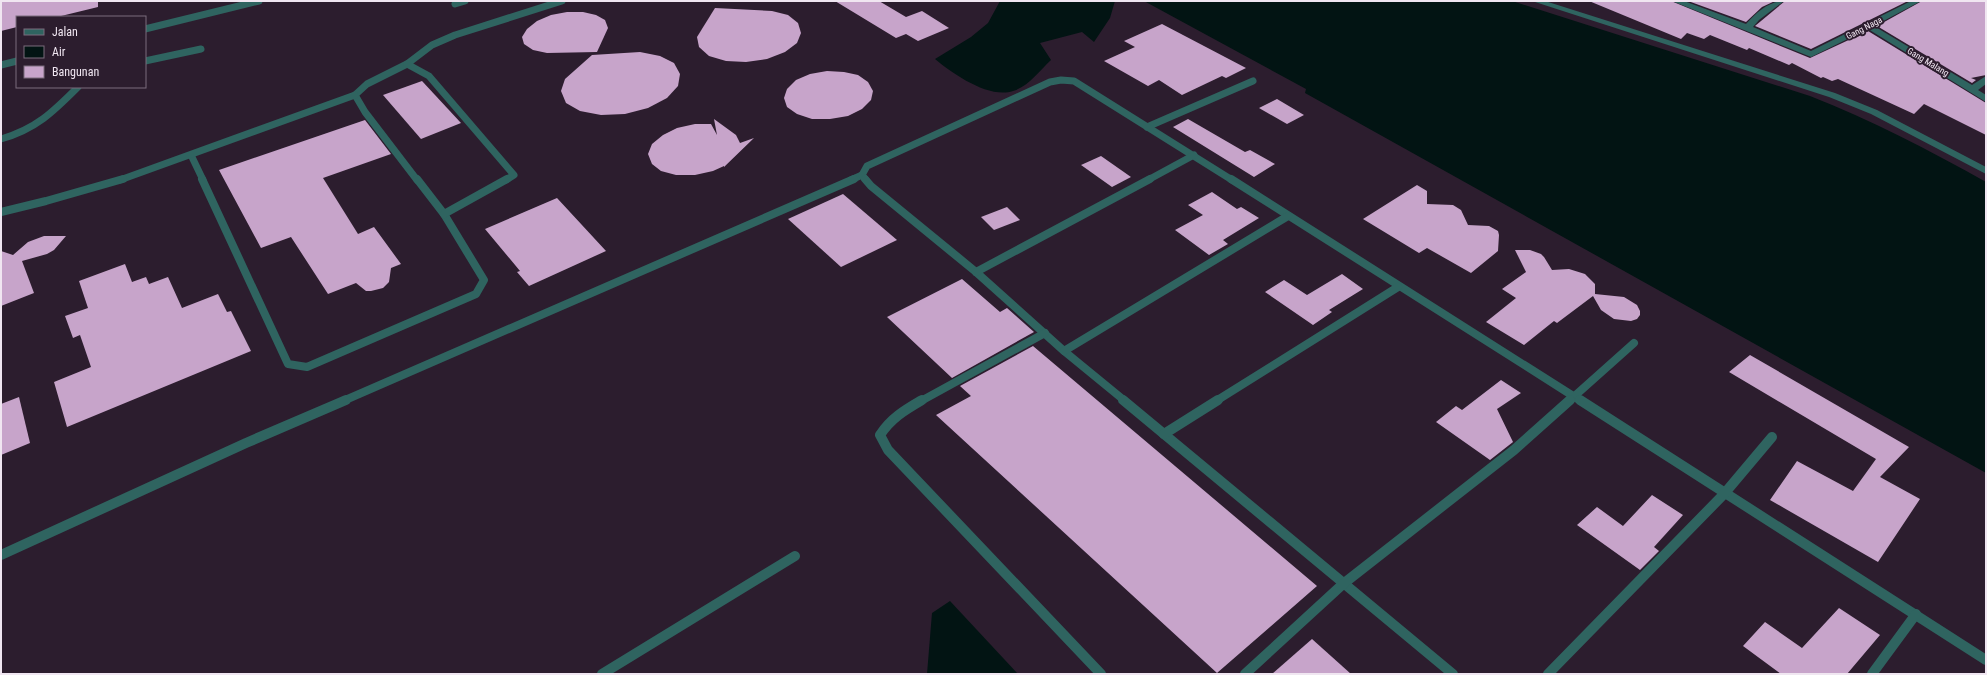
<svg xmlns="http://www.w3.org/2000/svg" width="1987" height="675" font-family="'Roboto Condensed',sans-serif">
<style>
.water{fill:#021413}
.building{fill:#c7a4ca}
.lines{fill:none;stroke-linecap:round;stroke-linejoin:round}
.lane-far2{stroke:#2f6460;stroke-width:7}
.lane-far1{stroke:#2f6460;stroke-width:8}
.lane{stroke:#2f6460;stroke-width:10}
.street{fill:#2f6460;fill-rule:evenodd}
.labels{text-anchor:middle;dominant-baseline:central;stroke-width:4;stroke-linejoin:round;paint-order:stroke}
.far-street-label{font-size:9px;fill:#f0e6f1;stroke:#2c1d2e}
</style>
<rect width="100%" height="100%" fill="#2c1d2e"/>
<g class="water">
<path d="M1000,1H1115L1110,18L1094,42L1082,32L1040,43L1051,60C1040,70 1028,87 1013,91C989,99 953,74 935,59L971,37L988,23Z"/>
<path d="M1144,1H1512L1810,96C1871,120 1929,150 1986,182V473L1305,93L1306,89Z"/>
<path d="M950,601L1018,674H927L932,613Z"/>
</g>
<g class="building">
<path d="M1,1H98V7L57,17H17V27L1,31Z"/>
<path d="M835,1H879L906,17L922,11L949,28L918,41L906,34L896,38Z"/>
<path d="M1589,1H1671L1810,58L1868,31L1986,103V135L1924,104L1914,114L1838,79L1832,81L1823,77L1821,78L1792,63L1789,65L1749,48L1747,50L1710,35L1704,39L1687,33L1681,39Z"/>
<path d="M1688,1H1775L1762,7L1746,22Z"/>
<path d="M1785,1H1908L1811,49L1755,26Z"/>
<path d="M1922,1H1986V75L1971,78L1976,80L1972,83L1877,26Z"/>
<path d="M715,8L772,11L788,15L798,23L801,33L797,43L785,52L767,59L746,62L726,61L709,56L699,47L697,37Z"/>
<path d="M567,12H583L596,15L605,20L608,28L597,52L547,53L533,50L524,44L522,37L527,29L537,21L551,15Z"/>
<path d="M1162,24L1246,68L1226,78L1222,76L1182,95L1159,80L1148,86L1104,61L1135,47L1124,41Z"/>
<path d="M640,52L660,56L674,63L680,74L678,86L667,98L648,108L625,114L601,115L580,111L566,103L561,91L565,79L592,55Z"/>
<path d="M827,71L844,72L858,75L868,82L873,91L871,100L862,109L848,116L830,119H812L797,114L787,107L784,98L787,89L796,80L810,74Z"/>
<path d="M422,81L461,123L421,139L383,95Z"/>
<path d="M1277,99L1304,115L1287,124L1259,108Z"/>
<path d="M714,119L736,135L740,143L754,138L724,167V166L713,171L695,175H676L661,171L652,164L648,154L652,144L663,135L677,128L695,124H711L717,135Z"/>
<path d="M1188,119L1245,152L1250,150L1275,164L1254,177L1173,127Z"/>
<path d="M365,120L391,154L323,178L358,234L374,227L401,264L391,268L389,282L383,288L371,291H366L356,283L328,294L291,237L261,248L219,170Z"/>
<path d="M1101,156L1131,177L1112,187L1081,165Z"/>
<path d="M1417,185L1427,191V204L1453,205L1461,210L1468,225L1489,226L1498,231L1499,235L1498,251L1471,273L1427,248L1419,253L1363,219Z"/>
<path d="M1212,192L1237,209L1241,207L1259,218L1223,240L1228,244L1209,255L1175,230L1203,215L1188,205Z"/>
<path d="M843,194L897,240L841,267L788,219Z"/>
<path d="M557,198L606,251L529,286L517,272L520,271L485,229Z"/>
<path d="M1007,207L1020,220L994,230L981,217Z"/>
<path d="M44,236H66L54,250L47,254L22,261L34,293L1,306V251L13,255L28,242Z"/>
<path d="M1515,250H1530L1541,254L1544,257L1552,270L1569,269L1585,274L1595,284V294L1624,297L1637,305L1640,311V315L1637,319L1631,321L1614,319L1601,310L1593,296L1557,323L1554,321L1524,345L1486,322L1516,298L1502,289L1526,272Z"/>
<path d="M125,264L132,282L146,277L149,284L168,277L182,308L218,294L227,312L231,311L251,351L67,427L54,382L91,367L80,335L73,338L65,316L88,308L79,281Z"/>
<path d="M1342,274L1363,289L1329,310L1332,312L1313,325L1265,292L1284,280L1307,295Z"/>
<path d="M962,279L1000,312L1007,308L1034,332L952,378L887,317Z"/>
<path d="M1033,346L1317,586L1217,673L936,415L971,396L960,386Z"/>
<path d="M1750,355L1909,447L1880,477L1920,499L1878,562L1770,500L1797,461L1853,491L1876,459L1729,372Z"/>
<path d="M1501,380L1521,393L1497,409L1513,442L1490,460L1436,422L1456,406L1462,410Z"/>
<path d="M19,397L30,443L1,455V404Z"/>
<path d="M1652,495L1683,515L1654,547L1659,551L1640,570L1577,525L1597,507L1623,526Z"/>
<path d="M1839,608L1880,635L1847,674H1781L1743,646L1765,622L1802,648Z"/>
<path d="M1312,639L1351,674H1272Z"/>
</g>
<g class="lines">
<g class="lane-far2">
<path d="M455,4L465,1"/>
<path d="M145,29L259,1"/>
<path d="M145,61L201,49"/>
<path d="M407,64L367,84L355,95L365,112L417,180"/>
<path d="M1,65L17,61"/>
<path d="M1147,127L1253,81"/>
<path d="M1,139C36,129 53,112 78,87"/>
<path d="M192,157L203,180"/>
<path d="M120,180L355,95"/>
<path d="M506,180L514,175L429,76L407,64L432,45L455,35L562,1"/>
<path d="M851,180L862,175"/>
<path d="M866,180L862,175L867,166L1050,82L1061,80L1074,81L1232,180"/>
<path d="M1148,180L1194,155"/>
</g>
<g class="lane-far1">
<path d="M202,179L288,364L307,367L476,294L484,280L444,214L417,179"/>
<path d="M865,179L871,186L976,272L1064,351L1125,401"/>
<path d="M1231,179L1581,401"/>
<path d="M1,212L46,201L123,179"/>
<path d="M444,214L507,179"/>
<path d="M976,272L1150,179"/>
<path d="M1064,351L1288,216"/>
<path d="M343,401L854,179"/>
<path d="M921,401L1045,333"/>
<path d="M1216,401L1398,287"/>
<path d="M1569,401L1634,343"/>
</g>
<g class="lane">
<path d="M922,400C905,410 891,418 880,435L888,450L1101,674"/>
<path d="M1123,400L1453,674"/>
<path d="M1580,400L1986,660"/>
<path d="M1164,434L1218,400"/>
<path d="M1,555L246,443L346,400"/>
<path d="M602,674L795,556"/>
<path d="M1245,674L1343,584L1514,450L1570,400"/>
<path d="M1548,674L1724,494L1772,437"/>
<path d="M1872,674L1916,614"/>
</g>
<g class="street">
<path d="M1532,1H1545L1835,93L1877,110L1986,167V174L1871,114L1829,97Z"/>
<path d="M1672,1H1684L1746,24C1756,13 1769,1 1784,1L1759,20L1753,27L1811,51L1911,1H1921L1874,26L1972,85L1986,76V84L1978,90L1986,95V102L1868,29L1811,57Z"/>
</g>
</g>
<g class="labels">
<g class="far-street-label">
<text transform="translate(1864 28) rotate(-27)">Gang Naga</text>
<text transform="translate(1928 62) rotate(31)">Gang Malang</text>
</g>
</g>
<rect width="1987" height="675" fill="none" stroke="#f0e6f1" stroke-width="4"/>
<rect x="16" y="16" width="130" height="72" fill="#2c1d2e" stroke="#7a6d7c"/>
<rect x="24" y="29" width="20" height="6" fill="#2f6460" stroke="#7a6d7c"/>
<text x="52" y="36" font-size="12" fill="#f0e6f1">Jalan</text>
<rect x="24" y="46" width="20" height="12" fill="#021413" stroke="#7a6d7c"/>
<text x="52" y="56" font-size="12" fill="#f0e6f1">Air</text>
<rect x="24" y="66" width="20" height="12" fill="#c7a4ca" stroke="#7a6d7c"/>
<text x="52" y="76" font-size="12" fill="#f0e6f1">Bangunan</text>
</svg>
